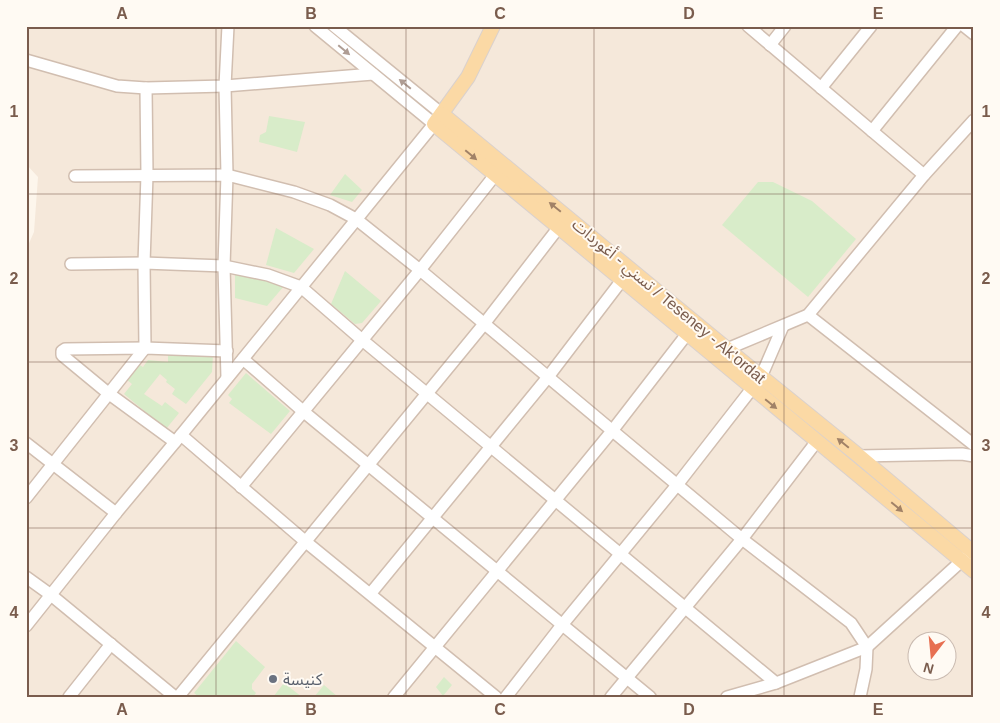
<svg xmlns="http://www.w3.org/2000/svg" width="1000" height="723" font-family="Helvetica,'Noto Sans Arabic',sans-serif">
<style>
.residential{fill:#f5e8da;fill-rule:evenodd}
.green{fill:#d8ecc9}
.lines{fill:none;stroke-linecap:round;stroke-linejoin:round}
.minor-casing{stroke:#d1beb0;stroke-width:14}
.major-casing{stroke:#dad1cd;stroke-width:16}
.minor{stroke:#fff;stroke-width:11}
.major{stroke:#fbd9a5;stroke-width:14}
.oneway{fill:#af9d94}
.oneway2{fill:#a18267}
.grid{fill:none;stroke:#7a5c4d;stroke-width:1;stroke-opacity:0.55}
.worship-dot{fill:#6b7280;stroke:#fffaf3;stroke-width:2}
.labels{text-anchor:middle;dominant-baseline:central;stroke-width:4;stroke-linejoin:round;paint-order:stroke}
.street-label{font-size:16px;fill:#7a5c4d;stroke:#fffaf3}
.worship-label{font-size:16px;fill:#5b616d;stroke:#fffaf3;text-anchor:start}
.neatline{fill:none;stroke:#7a5c4d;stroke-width:2}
.grid-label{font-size:16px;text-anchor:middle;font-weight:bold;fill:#7a5c4d}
</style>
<rect width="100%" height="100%" fill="#fdf6ec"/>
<path class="residential" d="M26,26H974V697H26V250L34,232L38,177L26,164ZM918,640H948V670H918Z"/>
<g class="green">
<path d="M269,116L305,122L297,152L259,142L260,135L266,132Z"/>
<path d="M345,174L362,190L352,202L330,195Z"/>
<path d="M758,182H773L812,201L856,239L808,297L722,225Z"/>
<path d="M276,228L314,249L294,273L266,265Z"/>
<path d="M345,271L381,301L362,323L355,324L331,304Z"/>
<path d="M235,273L284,286L267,306L235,298Z"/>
<path d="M168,353L213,355L212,372L186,404L172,394L175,389L166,382L167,380L160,374L144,394L162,406L165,402L179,413L166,429L124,394L132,384L126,379L138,364L143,367L148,360L168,362Z"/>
<path d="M246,373L290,411L271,434L229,403L232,399L228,395Z"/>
<path d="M236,641L265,667L252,684V689L256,693L253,697H199L194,693Z"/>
<path d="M444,677L452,685L443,696L436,687Z"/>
<path d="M284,683L302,697H273Z"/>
<path d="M324,685L338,697H314Z"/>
</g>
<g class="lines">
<g class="minor-casing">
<g id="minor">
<path d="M334,26L442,114"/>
<path d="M748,26L924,175"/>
<path d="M964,26L974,34"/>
<path d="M770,45L785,26"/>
<path d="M26,60L117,86L146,88L225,86L373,74"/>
<path d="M821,88L871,26"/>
<path d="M872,131L957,26"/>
<path d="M75,176L227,175L294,192L330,205L356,219L420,270L742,539L851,623L867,647L866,669L860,697"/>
<path d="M71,264L144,263L224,266L268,275L301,287L361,339L776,683"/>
<path d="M808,315L974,445"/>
<path d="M727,349L808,315L924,175L974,120"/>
<path d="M243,359L304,412L650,697"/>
<path d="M227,378L224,266L227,175L225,86L228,26"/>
<path d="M181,435L306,542L496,697"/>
<path d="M175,442L108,393L62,355V351L65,349L145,348L227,351"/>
<path d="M26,443L116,513"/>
<path d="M859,456L962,454L974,456"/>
<path d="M241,487L420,270L495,175"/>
<path d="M26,498L145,348L144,263L147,175L146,88"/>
<path d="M26,577L51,595L175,697"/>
<path d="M371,593L548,377L622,280"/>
<path d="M26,626L116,513L181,435L434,124L315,26"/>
<path d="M69,697L111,644"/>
<path d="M178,697L484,324L559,227"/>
<path d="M394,697L612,431L687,334"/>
<path d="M506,697L562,625L677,485L761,377L783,326"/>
<path d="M611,697L742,539L817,441"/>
<path d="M727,697L776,683L867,647L967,556"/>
</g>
</g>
<g class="major-casing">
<g id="major">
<path d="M493,26L468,77L434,124L974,571"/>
<path d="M442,114L727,349L859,456L974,553"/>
</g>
</g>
<use href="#minor" class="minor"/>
<use href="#major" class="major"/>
</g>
<defs><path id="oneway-solid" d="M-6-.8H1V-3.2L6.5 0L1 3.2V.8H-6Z" transform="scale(1.25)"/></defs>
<g class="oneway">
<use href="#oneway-solid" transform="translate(344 50) rotate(40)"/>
<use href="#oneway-solid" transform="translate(405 84) rotate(-141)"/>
</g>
<g class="oneway2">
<use href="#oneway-solid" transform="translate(471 155) rotate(40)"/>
<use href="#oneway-solid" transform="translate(555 207) rotate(-141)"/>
<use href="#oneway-solid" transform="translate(771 404) rotate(39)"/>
<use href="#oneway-solid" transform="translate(843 443) rotate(-141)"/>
<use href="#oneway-solid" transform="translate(897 507) rotate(40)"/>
</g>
<path class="grid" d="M216,26V697M406,26V697M594,26V697M784,26V697M26,194H974M26,362H974M26,528H974"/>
<circle class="worship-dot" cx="273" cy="679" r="5"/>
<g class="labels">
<g class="street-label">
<text transform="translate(669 301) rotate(40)">تسني - أغوردات / Teseney - Ak'ordat</text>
</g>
<g class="worship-label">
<text x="283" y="679">كنيسة</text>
</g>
</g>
<rect width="1000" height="723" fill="none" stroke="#fffaf3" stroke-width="55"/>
<g transform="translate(932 656) rotate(196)"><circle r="24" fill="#fffaf3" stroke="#cabbb1"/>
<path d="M0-4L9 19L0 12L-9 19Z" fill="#e76f51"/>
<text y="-8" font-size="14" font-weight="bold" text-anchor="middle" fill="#7a5c4d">N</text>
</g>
<rect x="28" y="28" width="944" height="668" class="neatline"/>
<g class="grid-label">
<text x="122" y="19">A</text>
<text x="311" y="19">B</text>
<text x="500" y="19">C</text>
<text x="689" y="19">D</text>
<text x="878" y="19">E</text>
<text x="14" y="117">1</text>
<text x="986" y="117">1</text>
<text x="14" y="284">2</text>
<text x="986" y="284">2</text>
<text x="14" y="451">3</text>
<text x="986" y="451">3</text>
<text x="14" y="618">4</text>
<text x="986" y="618">4</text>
<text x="122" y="715">A</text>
<text x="311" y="715">B</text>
<text x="500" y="715">C</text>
<text x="689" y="715">D</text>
<text x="878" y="715">E</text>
</g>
</svg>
